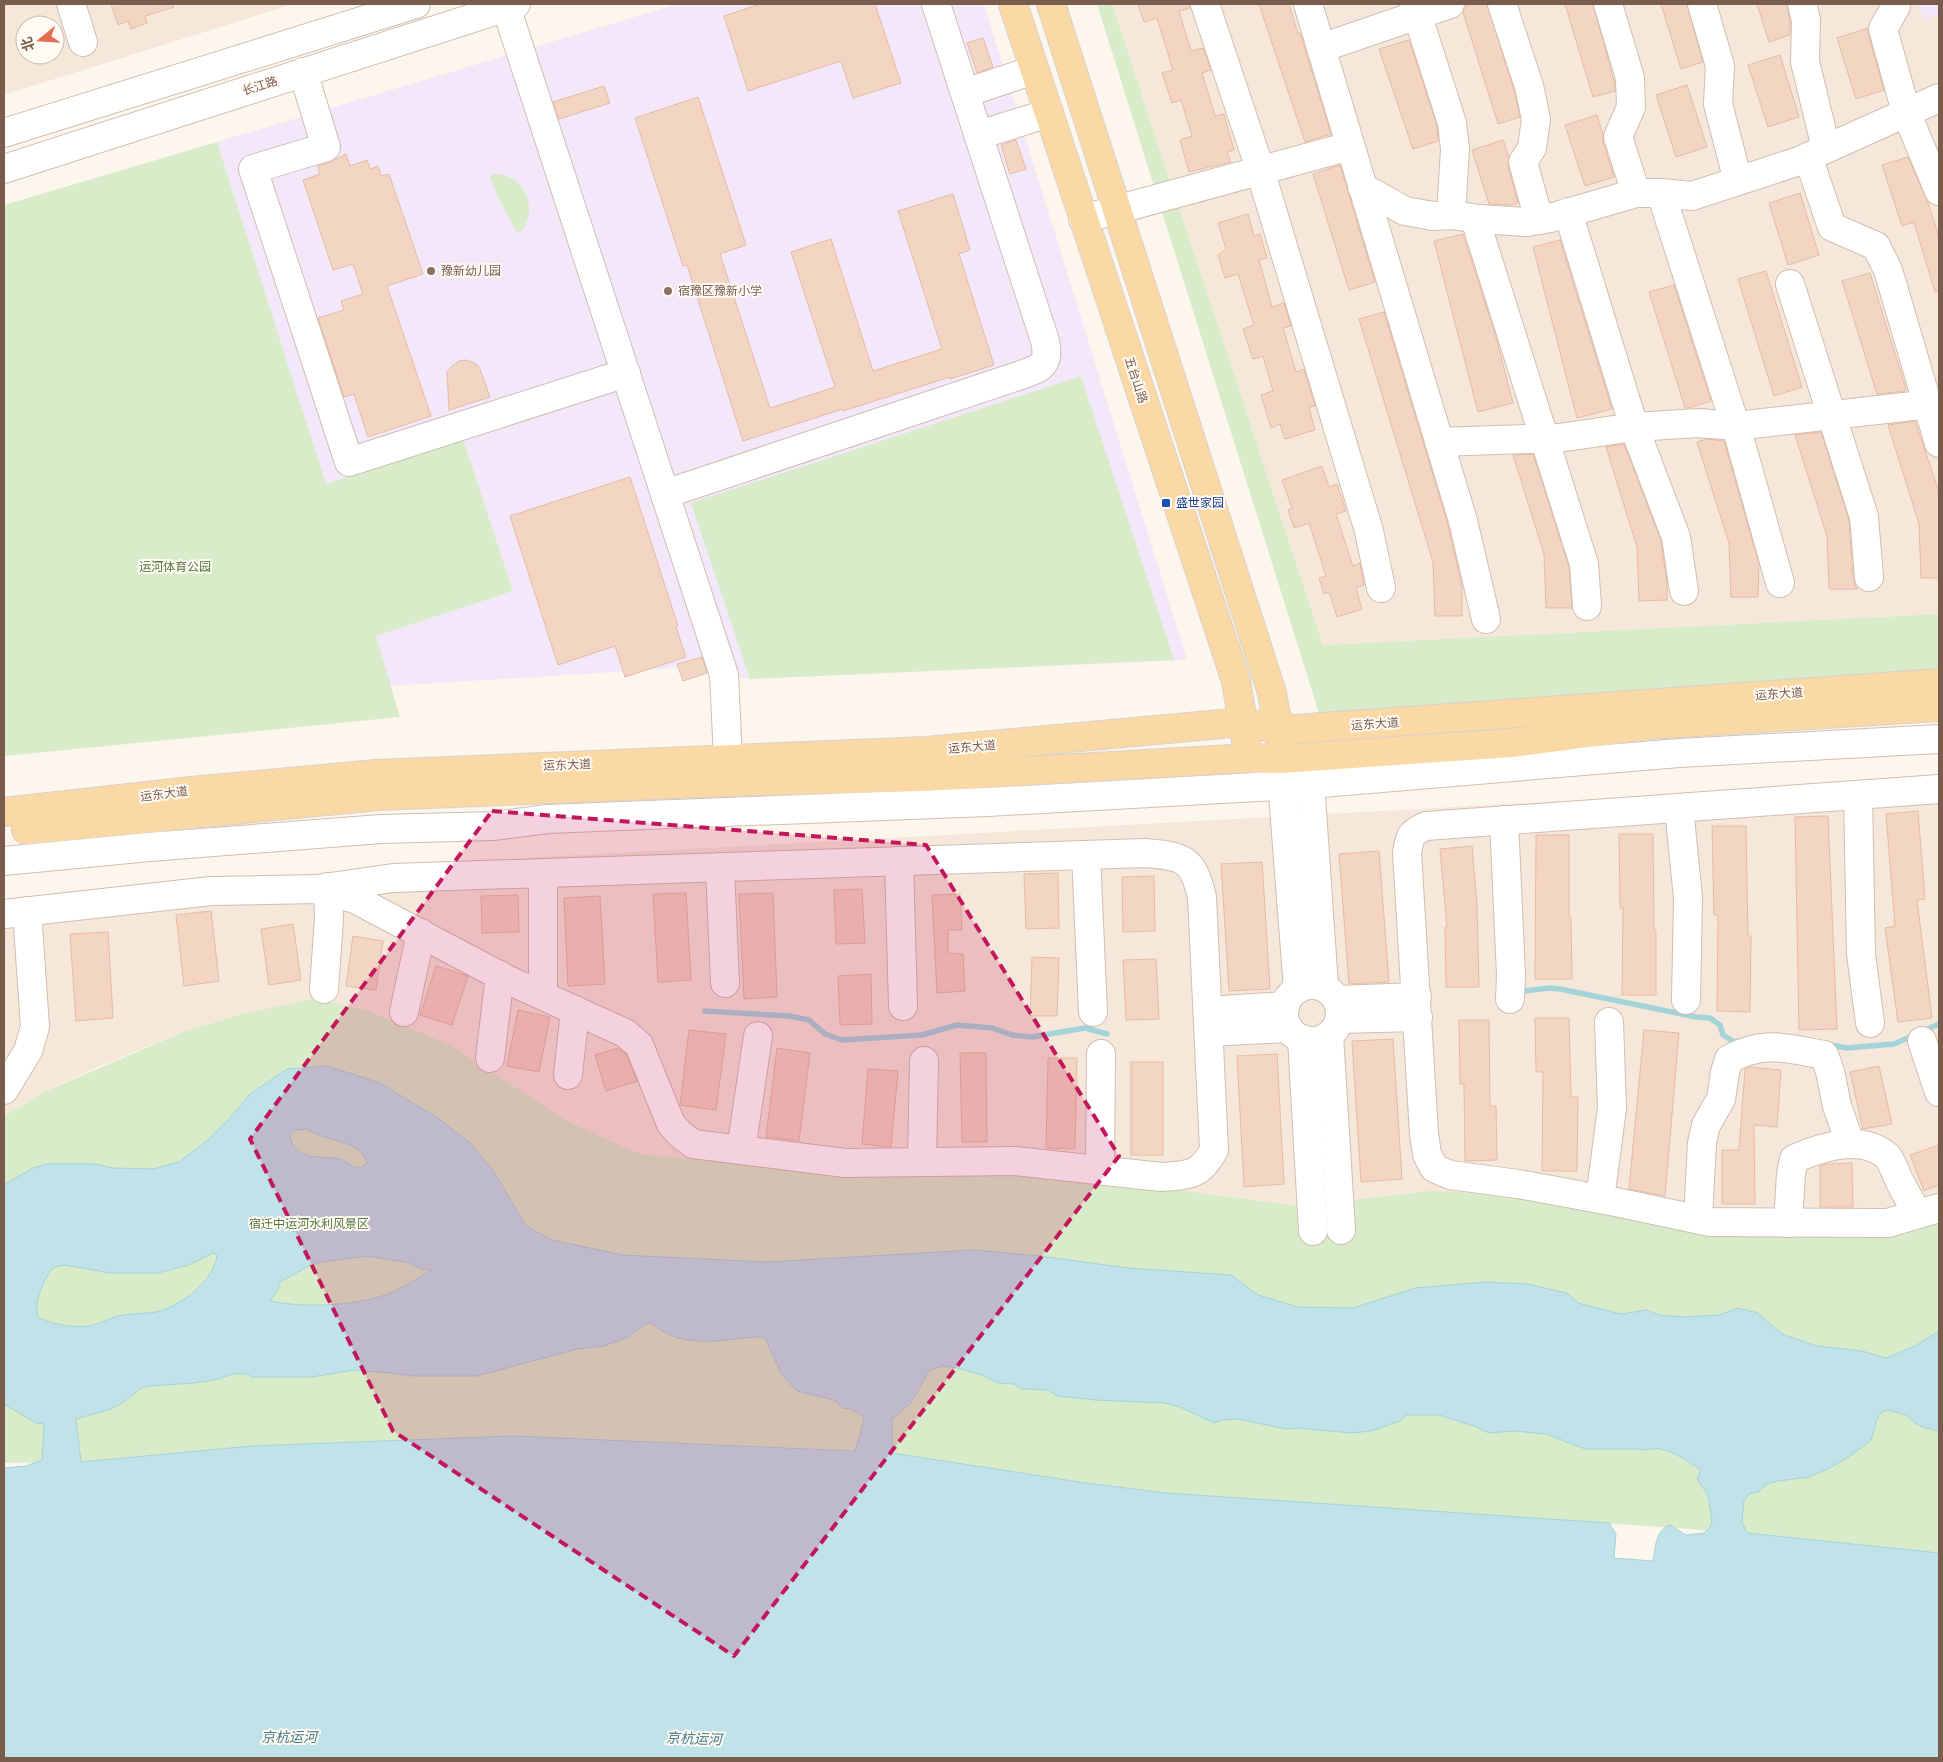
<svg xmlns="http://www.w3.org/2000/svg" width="1943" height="1762" font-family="Rubik,'Noto Sans SC',sans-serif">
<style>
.residential{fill:#f5e8da;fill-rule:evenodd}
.education{fill:#f3e8fa}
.green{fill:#d8ecc9}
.water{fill:#bfe3e8;stroke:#a5d3da;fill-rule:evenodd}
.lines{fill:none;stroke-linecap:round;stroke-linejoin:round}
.stream{stroke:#a5d3da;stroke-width:5.5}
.building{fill:#f3d5c3;stroke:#e6bba3}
.minor-casing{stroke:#d1beb0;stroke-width:30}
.major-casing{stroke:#dad1cd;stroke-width:30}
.minor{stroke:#fff;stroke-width:28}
.major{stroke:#fbd9a5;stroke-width:28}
.marked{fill:#c2185b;fill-opacity:0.2;stroke:#c2185b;stroke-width:4;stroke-dasharray:10 6;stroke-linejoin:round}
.education-dot{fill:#8d6e63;stroke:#fffaf3;stroke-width:2}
.transit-dot{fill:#1a4fb4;stroke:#fffaf3;stroke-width:2}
.labels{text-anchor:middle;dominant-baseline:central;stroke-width:4;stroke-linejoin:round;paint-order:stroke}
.street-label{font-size:12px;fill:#7a5c4d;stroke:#fffaf3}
.education-label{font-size:12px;fill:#785e54;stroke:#fffaf3;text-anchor:start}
.transit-label{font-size:12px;fill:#164399;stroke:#fffaf3;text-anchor:start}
.park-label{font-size:12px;fill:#537a41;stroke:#fffaf3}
.water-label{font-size:14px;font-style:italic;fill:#437c86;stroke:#fffaf3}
</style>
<rect width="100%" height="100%" fill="#fdf6ec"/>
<g class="residential">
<path d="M4,4H293L4,95ZM25,25H55V55H25Z"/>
<path d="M1112,4H1939V614L1323,645Z"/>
<path d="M1939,777V1221L1901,1231L1428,1191L1301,1206L1206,1194L1132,1182L757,1164L640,1154L569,1122L452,1046L242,1014L183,1032L100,1066L44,1092L4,1116V905L399,865L1746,791Z"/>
</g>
<g class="education">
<path d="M678,4H984L1187,660L750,679L678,668L390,686L376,636L513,591L463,439L326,485L217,142Z"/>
<path d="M1918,4H1939V15L1924,20Z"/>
</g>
<g class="green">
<path d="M1097,4H1112L1323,645L1939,614V689L1323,726Z"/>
<path d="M217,142L326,484L463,439L513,591L376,636L400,717L4,756V205Z"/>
<path d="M493,174C519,172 535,199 527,221C525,227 523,231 517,233L495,191L490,176Z"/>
<path d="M1081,376L1174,660L750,679L691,503Z"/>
<path d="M312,999L366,1010L452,1046L569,1122L640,1154L757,1164L971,1172L1132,1182L1206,1194L1301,1206L1428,1191L1522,1194L1600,1209L1939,1221V1553L1747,1533L1166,1493L1086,1483L892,1453L801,1448L513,1436L252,1446L81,1462L4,1463V1116L44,1092L183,1032L242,1014Z"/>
</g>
<path class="water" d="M327,1066L380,1083L438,1118L470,1143L494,1172L526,1226L552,1240L622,1255L767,1262L974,1250L1040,1256L1128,1268L1231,1275L1258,1295L1298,1307L1353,1308L1415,1288L1485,1282L1527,1284L1567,1293L1578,1303L1621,1314L1647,1310L1659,1315L1683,1317L1719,1315L1738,1308L1758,1313L1782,1334L1817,1346L1862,1351L1886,1358L1917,1345L1939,1331V1434L1935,1430L1925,1428L1915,1423L1906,1415L1887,1410L1882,1412L1877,1419L1871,1440L1850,1456L1828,1469L1809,1477L1778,1481L1767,1484L1760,1491L1749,1494L1744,1501L1742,1522L1747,1533L1939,1553V1758H4V1468L26,1466L42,1460L44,1424L36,1423L4,1404V1185L33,1168L47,1164H95L113,1168L153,1169L179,1162L208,1140L229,1119L250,1094L287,1069ZM306,1129C312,1132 318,1135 325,1137C341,1143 362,1144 367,1163L361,1168C350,1168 349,1161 339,1159C320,1155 294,1162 290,1135L296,1130ZM213,1253L217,1255C215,1280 180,1307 156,1312C144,1314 131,1313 118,1316C110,1318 102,1323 93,1325C80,1330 50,1324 38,1317C33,1303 44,1278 54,1267L65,1265L110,1273H158L189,1265ZM367,1256L410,1263L420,1269L431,1270C416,1279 399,1291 382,1296C349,1306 304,1308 270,1301L278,1290L280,1282L314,1263ZM651,1323C676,1344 703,1343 734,1339C744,1338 754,1336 765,1338L782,1375L797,1391L834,1400L843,1408L850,1409L861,1415L864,1420L855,1451L513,1436L252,1446L81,1462L76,1419L111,1409L124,1402L140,1389L149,1386L195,1383L219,1379L233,1374H246L252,1377H312L353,1370L391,1373L413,1376H477L577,1349L604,1346L628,1337L645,1324ZM942,1366L958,1368L982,1375L998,1383L1014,1384L1022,1389L1049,1390L1057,1396L1095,1400L1164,1403L1180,1407L1214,1423L1222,1420L1238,1419L1286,1429L1297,1428L1351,1433L1371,1431L1400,1421L1406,1415H1439L1474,1426L1489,1433L1514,1431L1546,1434L1585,1449H1637C1645,1452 1652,1447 1661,1449C1675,1452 1689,1462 1701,1470L1697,1479L1708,1495L1712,1520L1711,1526L1704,1533L1686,1535L1670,1525C1655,1531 1656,1546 1653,1561L1614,1558L1616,1534L1609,1523L1166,1493L1086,1483L892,1453V1419L911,1403L929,1371Z"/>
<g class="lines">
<g class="stream">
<path d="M1524,991L1549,988L1560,989L1696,1017L1710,1018L1720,1025L1723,1035L1734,1042L1740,1041"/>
<path d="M705,1011L789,1016L809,1020L825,1034L842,1040L922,1035L957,1025L992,1028L1012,1035L1032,1037L1085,1028L1107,1034"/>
<path d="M1826,1044L1847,1048L1894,1044L1939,1024"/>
</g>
</g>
<g class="building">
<path d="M111,4H173L174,7L145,16L147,23L131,29L128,21L118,25Z"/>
<path d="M760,4H875L901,83L853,98L841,61L748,91L724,16Z"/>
<path d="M1138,4H1190V8L1179,11L1191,51L1203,48L1211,70L1202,73L1215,116L1224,114L1234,150L1227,152L1231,162L1189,172L1180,140L1192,136L1181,100L1172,103L1162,73L1173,70L1157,18L1144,22Z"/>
<path d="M1259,4H1289L1298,34L1300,33L1331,134L1305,142Z"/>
<path d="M1474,4H1487L1514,90L1520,117L1498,124L1463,12L1465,6Z"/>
<path d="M1565,4H1593L1614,81L1615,91L1593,97Z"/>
<path d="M1661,4H1687L1703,62L1681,69Z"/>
<path d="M1757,4H1787L1790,22V35L1769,42Z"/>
<path d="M1868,28V33L1884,90L1856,99L1837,38Z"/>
<path d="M983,38L993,67L977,73L967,43Z"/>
<path d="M1409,40L1437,126L1438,141L1413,149L1379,49Z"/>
<path d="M1780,55L1799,117L1768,127L1748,65Z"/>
<path d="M1687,85L1707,147L1676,157L1656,95Z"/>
<path d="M604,86L610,103L559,119L553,102Z"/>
<path d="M698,97L746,245L720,254L770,408L835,387L791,252L831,239L873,371L942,349L898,211L953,194L970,250L959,254L994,365L950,379V377L843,411V409L743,441L687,265L683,266L635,118Z"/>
<path d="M1597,115L1603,135V142L1614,177L1585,186L1565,125Z"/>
<path d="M1016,140L1026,169L1010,174L1001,145Z"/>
<path d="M1503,140L1509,157L1508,166L1518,203L1511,205L1489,204L1472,150Z"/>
<path d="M346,154L350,166L367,160L370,169L378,166L381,176L389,174L423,274L387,286L431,416L368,437L354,394L344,397L318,318L344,310L341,301L363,294L353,264L333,270L303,180L320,174L318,166L331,162Z"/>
<path d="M1908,157L1928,202L1939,237V291L1935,292L1914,222L1902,226L1882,165Z"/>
<path d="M1340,165L1375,282L1349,290L1313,174Z"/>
<path d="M1800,193L1819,255L1788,265L1769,203Z"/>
<path d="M1248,214L1254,236L1260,234L1267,258L1259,260L1272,307L1284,303L1291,326L1283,328L1296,372L1304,369L1315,406L1309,407L1315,430L1285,439L1280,424L1271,428L1261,395L1273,391L1263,356L1253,359L1243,329L1254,325L1238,274L1225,278L1218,255L1226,249L1218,223Z"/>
<path d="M1463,234L1495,334L1513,403L1478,412L1434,241Z"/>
<path d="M1560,240L1612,409L1577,418L1533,247Z"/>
<path d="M1766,271L1802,387L1774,396L1738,279Z"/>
<path d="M1870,273L1906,389L1905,391L1877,394L1842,281Z"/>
<path d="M1674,285L1711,401L1689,408H1685L1649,292Z"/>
<path d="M1384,312L1448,525L1462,587V616H1435L1433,562L1359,319Z"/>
<path d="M467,360L476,364L480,369L490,397L449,410L447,372L452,366L459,361Z"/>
<path d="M1915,421L1939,492V578H1921L1919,524L1888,425Z"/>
<path d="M1821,432L1849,520L1853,578L1857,589H1829L1827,536L1795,435Z"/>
<path d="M1707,439L1724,441L1759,564L1758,597H1731L1729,543L1697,442Z"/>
<path d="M1624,444L1661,541L1667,584V600L1639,601L1637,547L1606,447Z"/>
<path d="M1533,454L1569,567L1572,608H1546L1544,554L1513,455Z"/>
<path d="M1322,466L1329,487L1337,484L1346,511L1336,514L1353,566L1360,563L1364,585L1356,588L1362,609L1337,617L1329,592L1324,594L1319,578L1326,576L1309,523L1294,528L1288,510L1292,508L1282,480Z"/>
<path d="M630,477L678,626L676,627L686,657L625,677L615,646L558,665L510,516Z"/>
<path d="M702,657L707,673L683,681L677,664Z"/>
<path d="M1918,811L1925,899L1917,900L1932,1018L1898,1022L1885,928L1895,926L1886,814Z"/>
<path d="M1828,816L1837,1029L1799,1030L1795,817Z"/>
<path d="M1712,826H1746L1748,936H1751L1750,1012L1717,1011L1718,915H1714Z"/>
<path d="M1619,834H1653L1654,930H1656V995H1622L1623,908H1620Z"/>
<path d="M1536,835H1569V917H1571L1572,979H1535Z"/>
<path d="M1472,846L1477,906L1479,987H1446L1445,927H1447L1440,849Z"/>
<path d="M1379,851L1389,982L1349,984L1339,854Z"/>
<path d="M1262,862L1270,989L1229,991L1221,864Z"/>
<path d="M1058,873L1059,928L1026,929L1024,874Z"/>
<path d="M1154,876L1155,931L1123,932L1122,877Z"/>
<path d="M862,889L865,943L836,944L834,890Z"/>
<path d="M686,893L691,980L658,982L653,894Z"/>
<path d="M773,893L777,997L744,999L739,894Z"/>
<path d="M960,894L962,930H948V953L963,954L965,991L937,993L932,895Z"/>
<path d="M518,895L519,932L482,933L481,896Z"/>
<path d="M600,896L605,984L568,986L564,898Z"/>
<path d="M211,911L219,981L184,986L176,915Z"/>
<path d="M293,924L301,980L269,985L261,929Z"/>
<path d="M108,932L113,1018L76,1021L70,934Z"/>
<path d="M353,936L383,941L376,990L346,986Z"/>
<path d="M1032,957L1059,958L1057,1016H1030Z"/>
<path d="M1156,959L1159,1019L1126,1020L1123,960Z"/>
<path d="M436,966L468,976L452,1025L420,1015Z"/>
<path d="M871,974L872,1024L840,1025L838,976Z"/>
<path d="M518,1010L550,1017L539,1072L507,1066Z"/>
<path d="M1535,1018H1569L1571,1097H1578L1577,1171H1542L1543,1072H1536Z"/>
<path d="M1459,1020H1489L1490,1106H1496L1497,1160L1465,1161L1464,1084H1460Z"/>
<path d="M689,1030L726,1034L716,1110L680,1105Z"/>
<path d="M1644,1030L1679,1033L1665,1196L1629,1189Z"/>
<path d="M1393,1039L1402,1179L1361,1182L1352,1041Z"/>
<path d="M618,1048L626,1054L637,1081L606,1091L595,1055Z"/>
<path d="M777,1048L810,1053L799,1141L766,1137Z"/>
<path d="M960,1053H986L987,1142H962Z"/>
<path d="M1277,1054L1284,1184L1244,1187L1237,1056Z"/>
<path d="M1048,1058H1077L1075,1149L1046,1148Z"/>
<rect x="1131" y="1062" width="32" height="93"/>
<path d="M1879,1066L1892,1124L1863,1129L1850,1072Z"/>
<path d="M1749,1067L1781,1070L1777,1127L1754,1125L1755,1204H1722V1150H1739L1745,1069Z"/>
<path d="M868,1069L898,1071L891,1147L862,1144Z"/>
<path d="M1939,1145V1185L1924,1191L1910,1155Z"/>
<path d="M1852,1163L1853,1207H1820V1166L1827,1164Z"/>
</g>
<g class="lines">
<g class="minor-casing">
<g id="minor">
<path d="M71,4L83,42"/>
<path d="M1205,4L1257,160L1369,531L1381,588"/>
<path d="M1308,4L1463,521L1486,619"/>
<path d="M1414,4L1452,123L1455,149L1451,215"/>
<path d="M1502,4L1529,86L1536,119L1532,148L1523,162L1539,220"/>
<path d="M1608,4L1630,78L1631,107L1618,137L1636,193"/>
<path d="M1702,4L1720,66L1718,104L1738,181"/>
<path d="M1802,4L1806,20L1805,62L1826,148"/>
<path d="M1896,4V6L1883,29L1906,112L1939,191"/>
<path d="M506,7L724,675L728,758"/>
<path d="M1321,48L1450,4"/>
<path d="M303,72L326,147L253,169L349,462L626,373"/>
<path d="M965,93L1034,70"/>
<path d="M4,133L416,4"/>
<path d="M979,135L1049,113"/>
<path d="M1808,157L1832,227L1876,246L1888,270L1939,443"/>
<path d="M4,169L516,4"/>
<path d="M1362,187L1405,211L1433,216L1451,215L1480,219L1527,222L1550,218L1636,193H1661"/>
<path d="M1568,212L1634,427L1676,537L1684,591"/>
<path d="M1083,219L1350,146"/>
<path d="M1475,219L1584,564L1587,606"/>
<path d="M1790,284L1864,517L1869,577"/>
<path d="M1439,442L1559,438L1634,427L1698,423L1736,426L1939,403"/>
<path d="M665,494L1021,375C1042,368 1050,364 1045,341L936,4"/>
<path d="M1780,583L1740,440L1661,193L1692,196L1799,161L1939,98"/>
<path d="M1309,767L1324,987"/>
<path d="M1281,768L1298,989"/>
<path d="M1939,789L1426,826C1410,833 1410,836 1407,853L1424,1134L1427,1154L1434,1168L1450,1175L1518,1184L1616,1202L1710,1222L1888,1223L1939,1208"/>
<path d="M1858,795L1861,954L1870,1023"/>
<path d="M1679,808L1688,898L1686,1000"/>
<path d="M1504,820L1511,975L1510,999"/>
<path d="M1086,855L1093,1012"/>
<path d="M4,861L149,847L381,829L493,826L548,819L647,815L988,802L1310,784L1679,753L1939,739"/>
<path d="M899,861L903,1006"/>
<path d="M720,867L725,983"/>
<path d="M4,914L211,891L317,889L393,878L1145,853C1183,856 1193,858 1202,897L1214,1150C1200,1176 1189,1175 1161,1177L1015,1161L845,1163L693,1144L681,1135L671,1124L639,1045L625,1033L508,980L355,899L317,889"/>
<circle cx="1312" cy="1013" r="28"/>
<path d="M324,989L329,919L328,887"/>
<path d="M543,995V873"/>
<path d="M1337,1000L1417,997"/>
<path d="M1208,1011L1285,1006"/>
<path d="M404,1012L421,933"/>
<path d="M1340,1019L1418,1017"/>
<path d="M1209,1032L1288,1028"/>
<path d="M1329,1035L1341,1230"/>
<path d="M1302,1039L1313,1231"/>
<path d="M1922,1041L1939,1092"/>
<path d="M490,1058L500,975"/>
<path d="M568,1075L575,1010"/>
<path d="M4,1090L28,1051L35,1027L27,911"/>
<path d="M741,1150L758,1036"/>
<path d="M922,1162L924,1061"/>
<path d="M1100,1170L1101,1054"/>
<path d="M1600,1199L1612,1108L1609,1022"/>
<path d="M1698,1219L1702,1143L1706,1125L1721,1099L1725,1072L1729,1059C1766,1040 1785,1048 1824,1055L1830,1071L1837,1106L1850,1143"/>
<path d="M1788,1223L1791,1174L1794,1159C1821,1147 1862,1134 1887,1156C1893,1162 1896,1176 1901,1184C1906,1194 1912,1204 1918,1214"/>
</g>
</g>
<g class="major-casing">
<g id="major">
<path d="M1013,4L1236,681L1246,741"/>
<path d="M1051,4L1272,693C1274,711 1281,727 1281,745"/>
<path d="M4,812L192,791L376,774L927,751L1243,722L1281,730L1939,683"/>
<path d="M26,830L379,796L728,782L921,777L1249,758L1280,759L1511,743L1648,725L1939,707"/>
</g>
</g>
<use href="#minor" class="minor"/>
<use href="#major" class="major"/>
</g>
<path class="marked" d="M492,811L926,845L1119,1156L734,1656L393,1431L250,1139Z"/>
<g class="education-dot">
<circle cx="431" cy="271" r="5"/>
<circle cx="668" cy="291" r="5"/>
</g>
<rect class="transit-dot" x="1161" y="498" width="10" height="10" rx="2.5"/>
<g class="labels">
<g class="street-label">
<text transform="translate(260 86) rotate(-18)">长江路</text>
<text transform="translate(1136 380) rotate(72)">五台山路</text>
<text transform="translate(1779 694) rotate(-4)">运东大道</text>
<text transform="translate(1375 724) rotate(-4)">运东大道</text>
<text transform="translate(972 747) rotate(-5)">运东大道</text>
<text transform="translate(567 765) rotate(-2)">运东大道</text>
<text transform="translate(164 794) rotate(-7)">运东大道</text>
</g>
<g class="education-label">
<text x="441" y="271">豫新幼儿园</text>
<text x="678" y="291">宿豫区豫新小学</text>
</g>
<g class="transit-label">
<text x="1176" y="503">盛世家园</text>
</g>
<g class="park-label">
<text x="175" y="567">运河体育公园</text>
<text x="309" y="1224">宿迁中运河水利风景区</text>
</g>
<g class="water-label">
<text x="289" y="1737">京杭运河</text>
<text transform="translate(694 1739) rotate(2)">京杭运河</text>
</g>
</g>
<rect width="1943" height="1762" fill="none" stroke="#7a5c4d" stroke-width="10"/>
<g transform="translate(40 40) rotate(252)"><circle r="24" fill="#fffaf3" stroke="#cabbb1"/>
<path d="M0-4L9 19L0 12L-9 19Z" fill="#e76f51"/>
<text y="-8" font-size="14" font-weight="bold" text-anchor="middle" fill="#7a5c4d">北</text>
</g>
</svg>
